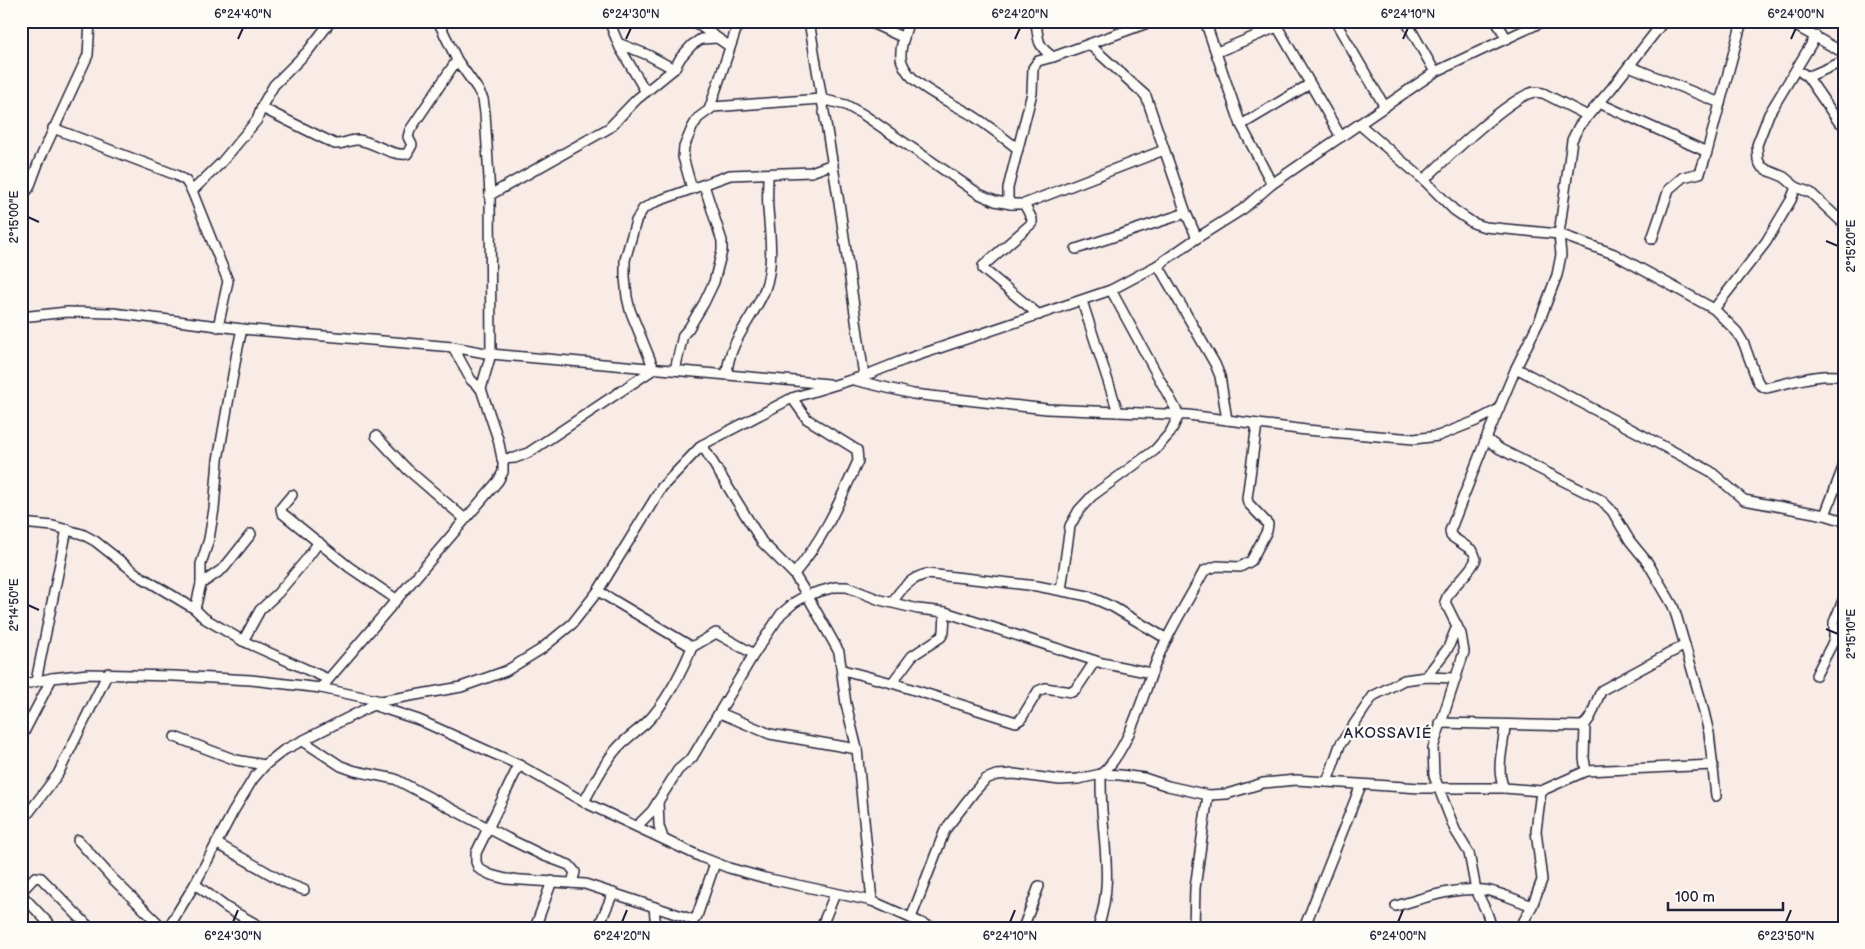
<svg xmlns="http://www.w3.org/2000/svg" width="1865" height="949" font-family="'Balsamiq Sans',sans-serif">
<style>
.lines{fill:none;stroke-linecap:round;stroke-linejoin:round}
.minor-casing{stroke:#22223b;stroke-width:12}
.minor{stroke:#fdfcf7;stroke-width:9}
.ticks{fill:none;stroke:#22223b;stroke-width:2}
.labels{text-anchor:middle;dominant-baseline:central;stroke-width:4.5;stroke-linejoin:round;paint-order:stroke}
.quarter-label{font-size:15px;letter-spacing:1px;fill:#22223b;stroke:#fdfcf7}
.neatline{fill:none;stroke:#22223b;stroke-width:2}
.ticks-label{font-size:12px;text-anchor:middle;fill:#22223b}
</style>
<rect width="100%" height="100%" fill="#f9ece6"/>
<filter id="ink" filterUnits="userSpaceOnUse"><feTurbulence type="fractalNoise" baseFrequency=".02" numOctaves="2"/><feDisplacementMap in="SourceGraphic" scale="10" xChannelSelector="R" yChannelSelector="G"/><feConvolveMatrix kernelMatrix="1 2 1 2 8 2 1 2 1" color-interpolation-filters="sRGB"/></filter>
<g filter="url(#ink)">
<g class="lines">
<g class="minor-casing">
<g id="minor">
<path d="M609,21L620,48L646,92"/>
<path d="M693,21L729,46"/>
<path d="M809,21L840,209L864,376"/>
<path d="M867,21L904,38"/>
<path d="M909,21C905,32 898,51 902,62C910,87 954,103 975,117C990,127 1004,138 1018,149"/>
<path d="M1036,21C1038,39 1037,46 1053,57L1153,21"/>
<path d="M1205,21L1241,125L1272,184"/>
<path d="M1274,21L1341,137"/>
<path d="M1335,21L1385,107"/>
<path d="M1406,21L1435,72"/>
<path d="M1496,21L1507,39"/>
<path d="M1787,21L1844,53"/>
<path d="M1816,36L1769,114L1757,145L1758,160L1761,166L1767,170L1784,177L1796,187L1811,193L1844,224"/>
<path d="M618,43L648,55L674,69"/>
<path d="M1090,45L1146,96L1186,213L1197,238"/>
<path d="M1217,52L1277,27"/>
<path d="M1053,57L1038,61L1033,68L1032,93L1008,188V199L1011,204H1024L1164,150"/>
<path d="M1629,66L1720,103"/>
<path d="M1802,73L1807,76L1812,75L1844,61"/>
<path d="M1807,76L1838,121L1844,125"/>
<path d="M1599,103L1707,152"/>
<path d="M262,108L335,144C343,145 350,139 358,140C375,142 390,156 407,154L412,145L408,137L410,130L457,60"/>
<path d="M709,110L739,21"/>
<path d="M1359,124L1424,180L1454,210L1473,223L1485,227L1559,234L1614,254L1714,309L1766,242L1791,200L1796,187"/>
<path d="M1241,125L1310,84"/>
<path d="M53,128L176,175L186,181L192,191L228,281L218,327"/>
<path d="M1424,180C1442,162 1513,94 1535,92C1537,92 1541,93 1543,93L1588,116"/>
<path d="M692,189L683,157L684,147L692,128L698,118L713,107L821,99L846,105L864,115L979,194L995,201L1011,204"/>
<path d="M192,191L221,163L257,120L263,104L274,85L308,51L331,21"/>
<path d="M490,195L609,128L637,99L674,69L681,57L692,45L701,39L717,38"/>
<path d="M21,198L29,188L39,161L88,55L90,21"/>
<path d="M1024,204L1032,219V223L983,266V269L1039,315"/>
<path d="M1652,239L1669,189L1683,177L1700,173L1707,152L1742,21"/>
<path d="M1076,249L1186,213"/>
<path d="M1158,265L1215,364L1220,376L1227,420"/>
<path d="M1082,301L1118,412"/>
<path d="M1714,309L1737,332L1744,344L1757,380L1760,385L1766,388C1790,383 1819,372 1844,377"/>
<path d="M21,317L67,312L113,313L242,329L453,347L491,354L829,384"/>
<path d="M453,347L471,380L481,389"/>
<path d="M1516,368L1710,471L1744,500L1825,515L1844,521"/>
<path d="M675,370L683,335L689,328L704,303L714,282L722,251V241L704,185"/>
<path d="M727,375C728,341 754,318 765,289C774,264 770,235 768,209C767,198 768,186 768,175"/>
<path d="M854,380L913,394L1047,409L1188,415L1306,430L1414,439L1438,436L1476,421L1499,409"/>
<path d="M792,398L807,419L857,450L858,461C839,503 824,538 794,574"/>
<path d="M376,436L407,469L465,519"/>
<path d="M1486,439L1500,449L1601,500L1612,511L1630,541L1648,563L1673,606L1677,618L1702,704L1709,733L1716,796"/>
<path d="M702,445L762,542L794,574L807,595L839,652L846,704L857,749L872,901"/>
<path d="M502,459L515,458L528,453L654,369L630,310L627,297L625,277V260L636,221L643,209L655,202L730,175L811,172L833,164"/>
<path d="M292,495L281,508L282,513L349,567L396,599"/>
<path d="M1825,515L1844,465"/>
<path d="M21,523L53,526L82,534L95,541L138,575L195,609L204,618L243,641L328,679"/>
<path d="M201,584L224,568L251,534"/>
<path d="M1061,590L1070,526L1079,510L1092,496L1155,450L1170,433L1179,415L1111,290"/>
<path d="M893,602C900,589 912,577 927,574L1037,586L1088,596L1113,607L1167,639"/>
<path d="M195,609L201,584V564L209,539L214,509L218,460L237,352L242,329"/>
<path d="M243,641L260,610L278,593L305,561L319,542"/>
<path d="M692,647L716,633L754,654"/>
<path d="M843,670L892,683L1016,722L1021,719L1038,691L1045,688L1072,692L1077,688L1095,661"/>
<path d="M1816,675L1831,646L1834,639V622L1844,598"/>
<path d="M1426,677L1448,648L1457,626"/>
<path d="M36,681L67,529"/>
<path d="M892,683L912,656L941,637L944,632L945,612"/>
<path d="M21,685L52,678L88,674L174,676L251,680L321,688L381,701L461,687L506,671L540,650L572,624L598,591L662,487L702,445L792,398L864,376L904,360L1111,290L1158,265L1197,238L1243,209L1272,184L1435,72L1544,21"/>
<path d="M321,688L498,481L503,472V463L498,439L481,389L491,354L490,195L485,113L483,99L477,88L457,60L438,21"/>
<path d="M373,705L419,720L519,765L584,802L701,857L729,868L765,878L872,901L933,928"/>
<path d="M720,713L770,734L857,749"/>
<path d="M1440,723L1581,726C1593,722 1595,700 1602,690L1685,645"/>
<path d="M1585,725L1584,758L1586,771"/>
<path d="M175,737L236,760L265,765"/>
<path d="M21,738L52,678"/>
<path d="M303,741L341,766L355,771L395,779L507,838L542,855L569,865L575,872L572,883"/>
<path d="M519,765L476,853V862L479,869L491,875L506,879L585,884L694,920L697,916L715,863"/>
<path d="M1101,774C1130,751 1144,689 1159,655C1172,626 1189,599 1204,571L1217,566L1240,567L1251,561L1267,531L1268,524L1248,503L1247,498L1257,424"/>
<path d="M1327,782L1340,745L1373,696L1404,680L1426,677L1455,678"/>
<path d="M1504,788C1495,768 1504,746 1505,725"/>
<path d="M658,801L659,826L663,838"/>
<path d="M584,802C593,785 602,767 614,752C623,740 635,733 646,723C664,706 683,670 692,647L598,591"/>
<path d="M21,820L27,815L58,774L108,673"/>
<path d="M637,826L652,811L678,770L692,758L754,654L781,614L795,602L807,595L835,587H847L880,600L918,609L945,612L1102,663L1151,673"/>
<path d="M78,840L112,878L163,928"/>
<path d="M216,843L286,883L304,890"/>
<path d="M195,884L227,908L263,928"/>
<path d="M21,892L35,877L41,878L90,928"/>
<path d="M21,894L53,928"/>
<path d="M1396,906C1423,898 1455,887 1484,890C1500,892 1516,900 1532,906"/>
<path d="M654,907L656,928"/>
<path d="M911,918L945,830L974,792L986,779L996,775L1014,774L1060,780L1078,779L1101,774L1120,775L1144,778L1168,786L1208,795L1227,794L1263,783L1296,780L1420,788H1504L1541,791L1586,771L1713,765"/>
<path d="M168,928L195,884L233,812L253,779L265,765L284,750L379,702"/>
<path d="M535,928L552,881"/>
<path d="M598,928L613,893"/>
<path d="M821,928L835,894"/>
<path d="M1023,928L1039,886"/>
<path d="M1098,928C1111,888 1106,861 1103,821C1101,805 1101,789 1101,774"/>
<path d="M1194,928L1195,888L1208,795"/>
<path d="M1304,928L1361,785"/>
<path d="M1492,928L1487,913L1476,890L1469,853L1455,830L1434,776L1433,748L1464,652L1461,634L1445,602C1450,585 1469,576 1476,559L1473,551L1451,536L1450,531L1486,439L1516,368L1541,317L1557,275L1561,255L1559,234L1572,140L1579,126L1611,89L1664,21"/>
<path d="M1520,928L1532,906L1542,880L1536,831L1541,791"/>
</g>
</g>
<use href="#minor" class="minor"/>
</g>
</g>
<path class="ticks" d="M238,39L243,28M626,39L631,28M1015,39L1020,28M1403,39L1408,28M1791,39L1796,28M28,217L39,222M1826,241L1838,246M28,605L39,610M1826,629L1838,634M233,922L238,910M622,922L627,910M1010,922L1015,910M1398,922L1403,910M1786,922L1791,910"/>
<g class="labels">
<g class="quarter-label">
<text x="1388" y="733">AKOSSAVIÉ</text>
</g>
</g>
<rect width="1865" height="949" fill="none" stroke="#fdfcf7" stroke-width="55"/>
<path d="M1668 902v8h115v-8" fill="none" stroke="#22223b" stroke-width="2.5"/>
<text x="1675" y="902" font-size="15" fill="#22223b" stroke="#fdfcf7" stroke-width="4" paint-order="stroke">100 m</text>
<rect x="28" y="28" width="1810" height="894" class="neatline"/>
<g class="ticks-label">
<text x="243" y="18">6°24'40"N</text>
<text x="631" y="18">6°24'30"N</text>
<text x="1020" y="18">6°24'20"N</text>
<text x="1408" y="18">6°24'10"N</text>
<text x="1796" y="18">6°24'00"N</text>
<text transform="translate(14 217) rotate(-90)" y="4">2°15'00"E</text>
<text transform="translate(1851 246) rotate(-90)" y="4">2°15'20"E</text>
<text transform="translate(14 605) rotate(-90)" y="4">2°14'50"E</text>
<text transform="translate(1851 634) rotate(-90)" y="4">2°15'10"E</text>
<text x="233" y="940">6°24'30"N</text>
<text x="622" y="940">6°24'20"N</text>
<text x="1010" y="940">6°24'10"N</text>
<text x="1398" y="940">6°24'00"N</text>
<text x="1786" y="940">6°23'50"N</text>
</g>
</svg>
